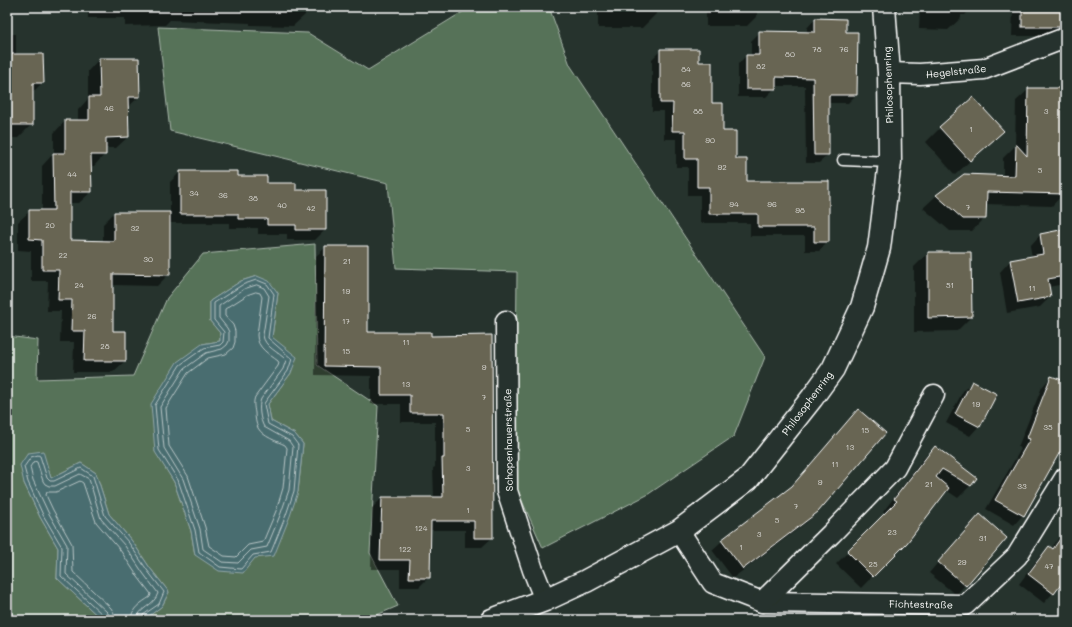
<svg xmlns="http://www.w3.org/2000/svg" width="1072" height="627" font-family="Mali,sans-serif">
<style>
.green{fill:#567258;stroke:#aab8ac;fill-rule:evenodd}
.water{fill:#4a6d70;stroke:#92a7a9}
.shadow{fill:#0007}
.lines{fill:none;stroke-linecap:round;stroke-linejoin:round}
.shore{stroke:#b7c5c6;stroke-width:1}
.building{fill:#686552;stroke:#fff}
.service-casing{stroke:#fff;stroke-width:13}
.minor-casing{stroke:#fff;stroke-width:23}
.tertiary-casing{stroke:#fff;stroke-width:25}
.service{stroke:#26332d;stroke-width:10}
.minor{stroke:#26332d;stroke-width:20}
.tertiary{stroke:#26332d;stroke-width:22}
.labels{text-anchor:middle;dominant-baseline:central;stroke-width:3.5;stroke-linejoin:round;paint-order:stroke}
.number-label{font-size:8px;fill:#d9d8d4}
.street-label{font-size:10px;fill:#fff;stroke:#26332d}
</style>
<rect width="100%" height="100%" fill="#26332d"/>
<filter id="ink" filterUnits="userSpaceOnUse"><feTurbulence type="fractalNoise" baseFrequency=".025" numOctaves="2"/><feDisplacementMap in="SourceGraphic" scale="8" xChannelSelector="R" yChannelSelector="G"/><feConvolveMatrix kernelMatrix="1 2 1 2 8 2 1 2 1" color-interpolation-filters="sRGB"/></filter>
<g filter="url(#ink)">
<g class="green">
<path d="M474,7H549L570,65L765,357L734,436L647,495L543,548L515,485L517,272L396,268L388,183L170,131L158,27L308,33L368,70L469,8Z"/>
<path d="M315,244L317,365L378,406L370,553L398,606L365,620H144L162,606L169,592L150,568L132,541L109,514L96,473L81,463L51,478L42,451L24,483L40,517L58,548L57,578L102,620H7V336L38,340L37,379L133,376L167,298L203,254ZM257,276L278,293L272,337L291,373L268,404L271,421L295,434L303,444L298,492L195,555L191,531L174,482L155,451L202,344L220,341V333L210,321V301L241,281Z"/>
</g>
<g class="water">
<path d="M257,276L269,281L278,293L272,337L297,357L291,373L268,404L271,421L295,434L303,444L298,492L290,516L274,556L255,558L243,573L219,571L195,555L191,531L174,482L155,452L151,404L177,362L202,344L220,341V333L210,321V301L241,281Z"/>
<path d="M43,451L51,478L81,463L96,473L109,514L132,541L150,568L169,592L162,606L144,620H102L57,578L58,548L40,517L24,483L20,465L28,453Z"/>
</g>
<g class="shadow">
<path d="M7,7H10V34H16V55L43,82L32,93V124L18,138H7Z"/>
<path d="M88,7H342L337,12L305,10V15L293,26L250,25V23L170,20L165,25L125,26V18H88Z"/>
<path d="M598,7H656V14L642,28H598Z"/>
<path d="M706,7H757V16L747,26H706Z"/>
<path d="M920,7H973L965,15H961V18L948,30L919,29Z"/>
<path d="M1013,7H1063V26L1053,36H1012Z"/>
<path d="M815,19L845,33L856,95L848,103H828V155L819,163H806L805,86H775V88L766,97H738V64L746,56H751V41L760,32L807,33V28Z"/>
<path d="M661,50L698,63L711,104L722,132L746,182H828V242L819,251H805V236H750V223H700V195H688V167H676V139H664V111H652V59Z"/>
<path d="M99,59L139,97L127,108L128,137L116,148H105V154L94,166H90L91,192L79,203H69V241L103,242V224L114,213H170V182L180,172H237V177L295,191L325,230L315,240H287V234H258V228H229V223H169V274L157,286L112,285V332H125V361L113,372H73L74,342H60L61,311H47L48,281H31V251L18,250V222L30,211H42V166L53,154H54V133L65,121H78V110L88,99V71Z"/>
<path d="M1029,89H1065L1064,193L1052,206L985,204V218L972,231H950L923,208L936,196L964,175L1003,177V158L1015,146L1016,101Z"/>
<path d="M940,128L1002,131L955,175L926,142Z"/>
<path d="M1065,230V284L1048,287L1050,297L1040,307L1007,313L1000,272L1010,261L1032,257L1030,246L1040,235Z"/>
<path d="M326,247L367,333H430L492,538L482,547H465V530H430L429,577L419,587H400V569H371L372,508L382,498H434L433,468L435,467V422H401V404H371V376L315,375L316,256Z"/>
<path d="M928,253L971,317L957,331L914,332V267Z"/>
<path d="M1051,377L1065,382V437L1023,515L1014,525L986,509L1021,449L1018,447L1042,387Z"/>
<path d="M972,382L979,426L970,436L946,423L963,391Z"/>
<path d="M858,411L817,512L807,522L733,578L712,550L722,541L789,490L848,420Z"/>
<path d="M935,447L971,485L958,498L946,490L906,542L861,588L836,564L886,514L883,512L923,459Z"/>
<path d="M980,516L965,585L956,595L929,573L970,525Z"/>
<path d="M1065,528V577L1053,593L1044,603L1019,584L1039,557L1049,547L1051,549Z"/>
</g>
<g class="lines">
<g class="shore">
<path d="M257,280L267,284L274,294L268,338L292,359L288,371L265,402L264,404L268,424L292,437L298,445L294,491L286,515L271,552L253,555L241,569L220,567L199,552L195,530L178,480L159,450L155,405L180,365L204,348L220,345L223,342L224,332L214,320V303L242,285Z"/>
<path d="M257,285L264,288L269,296L263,335C264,347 279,352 286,360L283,369L261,399C258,406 260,420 264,427L289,441L293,447L289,490L281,513L267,547L251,550L238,563L222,562L203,549L200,529L183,479L164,448L160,407L184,369L206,353L222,349L227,345L229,341V332L227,328L219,318V306L244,289Z"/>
<path d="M256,292L260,293L262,297L257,335C257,348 269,354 278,361L279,363L278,366L255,397C253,402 254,407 255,413C255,418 256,424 258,428C263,437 277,441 285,445L287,448L283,488L276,511L263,542L248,545L236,557L224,556L209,546L205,527L188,476L169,446L166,408L188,373L208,358L226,354L233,348L235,342V331L233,325L225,316V309L247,295Z"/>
<path d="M104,620L103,615L61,576L62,547L43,515L28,482L24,467L31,457L38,455L40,456L47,478L50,481H54L81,468L93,476L105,516L129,543L147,570L164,592L159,604L143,615L142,620"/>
<path d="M109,620V615L107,612L66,574L67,545L48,512L33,480L30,467L34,461L37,462L43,481L45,484L49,486H55L80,474L89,479L101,519L125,546L143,573L158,593C154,607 138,607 137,620"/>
<path d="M115,620L114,613L111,608L73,572L72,544L53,510L46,495L47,492H56L80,481L83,483L96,522L120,550L138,577L151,594L150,597C141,603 131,608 131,620"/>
</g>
</g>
<g class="building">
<rect x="1022" y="7" width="42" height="20"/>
<path d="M815,18L846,19V32H858L857,95H829V155H814L813,78L776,77V89H746V55H759V31L815,32Z"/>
<path d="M660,49H699V62H712V103H723V131H736V159H747V181H829V242H814V227H758V214H709V187H697V159H685V131H672L673,103H660Z"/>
<path d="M7,54H43L44,83H33V125H7Z"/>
<path d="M99,58H139L140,97H128L129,137L106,138V155H91L92,192H70V240L114,241V212H170V275L113,274V331H126V361H84L85,331H71L72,300H58L59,270H42V240L29,239V210H54L53,153H65V120H89V97H100Z"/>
<path d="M1028,88H1065V194L987,192L986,219H963L936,195L964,174L1015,176L1016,144L1027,156Z"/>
<path d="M973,97L1004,131L970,161L939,127Z"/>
<path d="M180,171H238V176H267V183H296V190H326V230H296V225H267V219H238V214H180Z"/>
<path d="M1065,229V276L1048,279L1051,297L1018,303L1010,260L1043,254L1040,234Z"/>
<path d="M325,246H368V332H431V336L492,335L493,538H474V521H431L430,578H409L410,560H380L382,497H443L442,458H444V413H410V395H381V367L324,366Z"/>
<path d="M928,252H971L972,317L928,318Z"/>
<path d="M1051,376L1065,381V440L1061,450L1024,516L995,500L1030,439L1027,438Z"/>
<path d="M972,381L997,394L980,427L955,414Z"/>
<path d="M858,409L886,433L818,512L743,569L721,540L792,486Z"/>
<path d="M935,446L977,478L971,486L942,469L936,477L949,488L907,543L873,577L847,551L897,501L894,499Z"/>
<path d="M980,514L1007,538L966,586L938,562Z"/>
<path d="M1065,532V579L1054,594L1028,574L1049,546L1053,549Z"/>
</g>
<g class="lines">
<g class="service-casing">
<path id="service" d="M843,160L890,162"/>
</g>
<g class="minor-casing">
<g id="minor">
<path d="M889,73L920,74L984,69L1065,38"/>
<path d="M506,321L507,491L533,570L545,600"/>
<path d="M679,531L713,583L762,602L965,605L1017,556L1065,478"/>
<path d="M762,602L831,534L895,468L934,395"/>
</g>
</g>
<g class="tertiary-casing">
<path id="tertiary" d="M492,620L545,600L586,581L679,531L748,479L812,398L833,369L862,307L879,248L890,162L889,73L884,7"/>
</g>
<use href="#service" class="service"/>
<use href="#minor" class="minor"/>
<use href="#tertiary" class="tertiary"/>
</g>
</g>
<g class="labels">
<g class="number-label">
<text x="817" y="49">78</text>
<text x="844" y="49">76</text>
<text x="790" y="54">80</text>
<text x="761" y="66">82</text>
<text x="686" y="69">84</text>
<text x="686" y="84">86</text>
<text x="109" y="108">46</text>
<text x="698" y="111">88</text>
<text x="1046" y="111">3</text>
<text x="971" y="129">1</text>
<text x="710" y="140">90</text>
<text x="722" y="167">92</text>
<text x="1040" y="170">5</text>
<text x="72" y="174">44</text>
<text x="194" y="193">34</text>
<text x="223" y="195">36</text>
<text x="253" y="198">38</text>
<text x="734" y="204">94</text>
<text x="772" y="204">96</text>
<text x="282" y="205">40</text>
<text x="968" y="207">7</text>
<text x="311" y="208">42</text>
<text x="800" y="210">98</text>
<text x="50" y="225">20</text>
<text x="135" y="228">32</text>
<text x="63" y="255">22</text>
<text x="148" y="259">30</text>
<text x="347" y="261">21</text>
<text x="79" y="285">24</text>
<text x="950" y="285">51</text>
<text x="1032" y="288">11</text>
<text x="346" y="291">19</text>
<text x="92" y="316">26</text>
<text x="346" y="321">17</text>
<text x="406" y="342">11</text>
<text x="105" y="346">28</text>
<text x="346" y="351">15</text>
<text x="484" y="367">9</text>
<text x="406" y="384">13</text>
<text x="484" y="397">7</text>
<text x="976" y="404">19</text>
<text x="1048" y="427">35</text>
<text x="468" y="429">5</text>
<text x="865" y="430">15</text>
<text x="850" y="447">13</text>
<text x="835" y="464">11</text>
<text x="468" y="468">3</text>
<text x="820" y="482">9</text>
<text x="929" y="484">21</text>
<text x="1022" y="486">33</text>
<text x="796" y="506">7</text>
<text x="468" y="510">1</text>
<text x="777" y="520">5</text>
<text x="421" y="528">124</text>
<text x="892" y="532">23</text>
<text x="759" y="534">3</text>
<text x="983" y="538">31</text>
<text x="741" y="547">1</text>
<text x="405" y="549">122</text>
<text x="962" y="562">29</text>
<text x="873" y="564">25</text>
<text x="1049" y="566">47</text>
</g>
<g class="street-label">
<text transform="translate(956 71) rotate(-6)">Hegelstraße</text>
<text transform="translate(888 85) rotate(-92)">Philosophenring</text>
<text transform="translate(807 403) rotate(-53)">Philosophenring</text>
<text transform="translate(508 440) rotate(-91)">Schopenhauerstraße</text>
<text transform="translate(921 604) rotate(1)">Fichtestraße</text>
</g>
</g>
<rect width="1072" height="627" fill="none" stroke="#26332d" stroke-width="24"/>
<rect x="12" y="12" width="1048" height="603" fill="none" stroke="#fff" stroke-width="1.5" filter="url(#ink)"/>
</svg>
